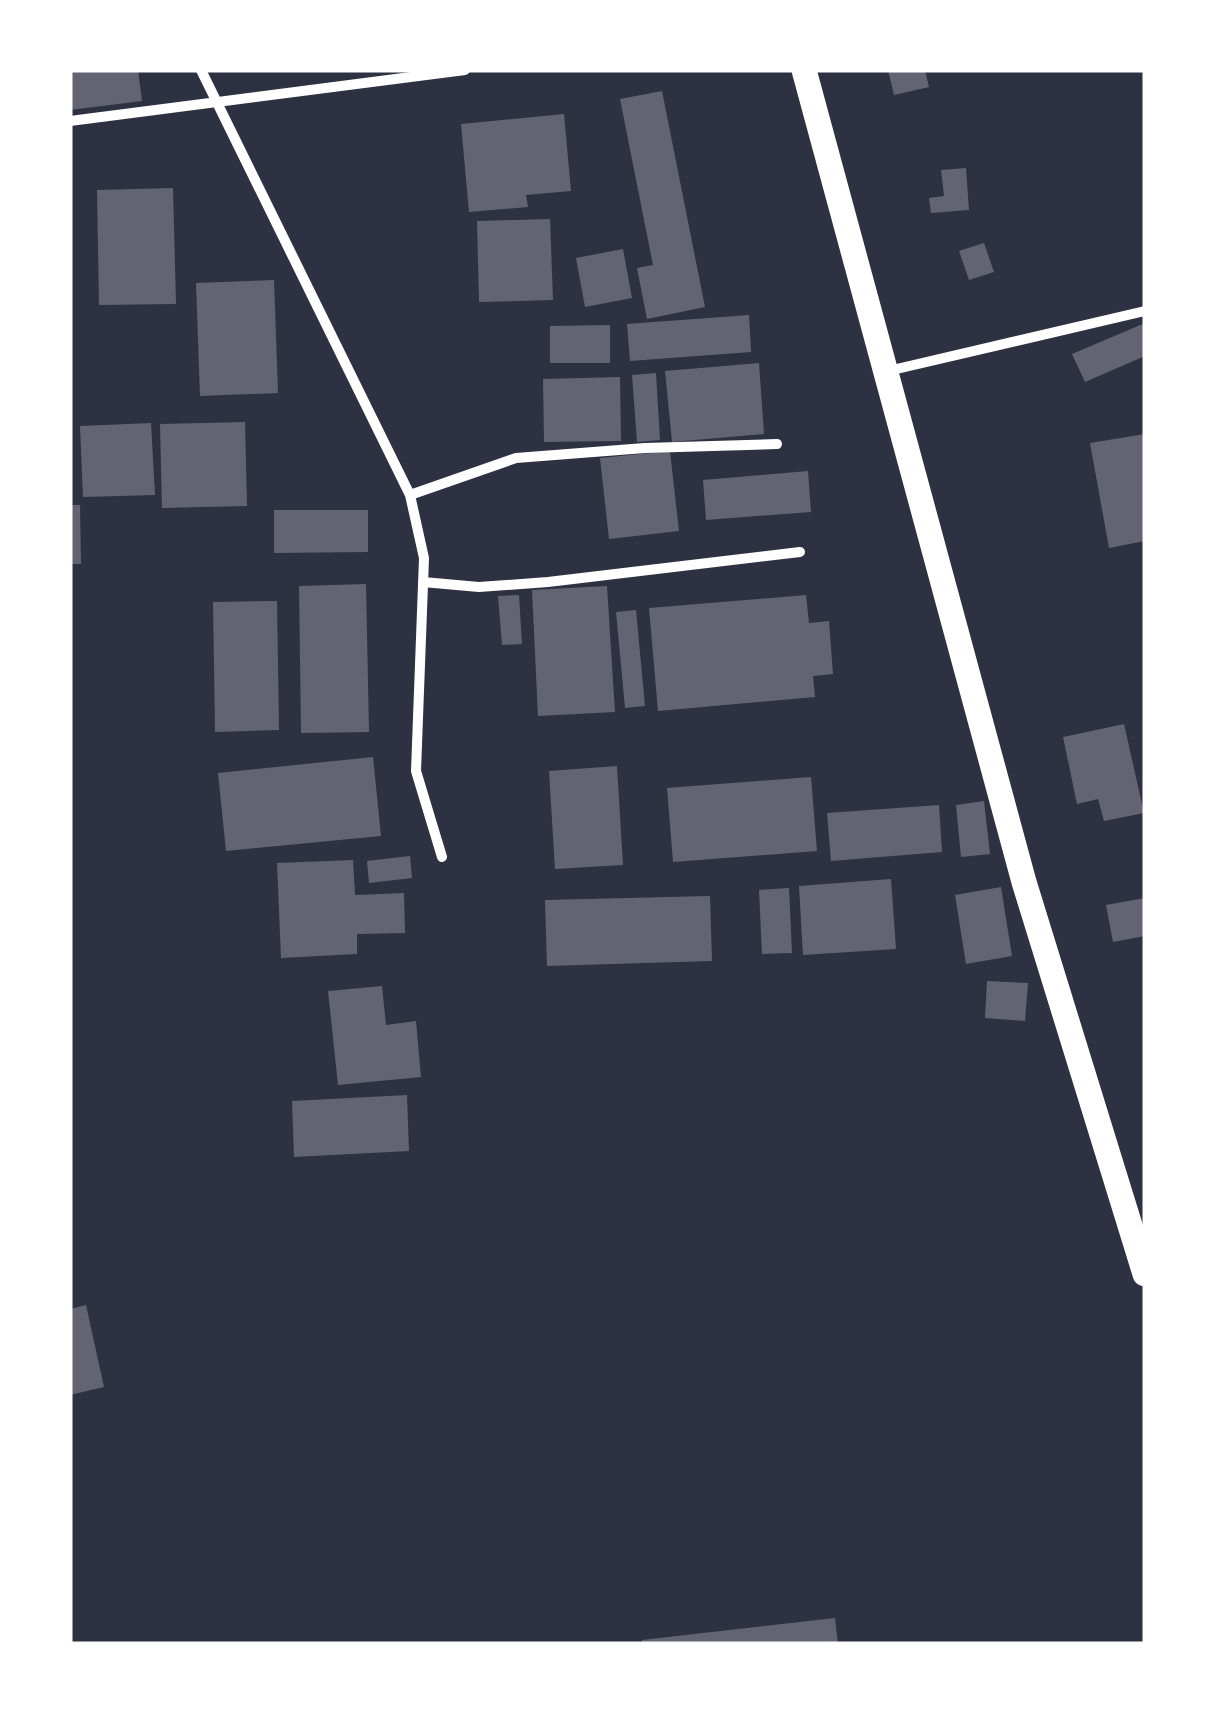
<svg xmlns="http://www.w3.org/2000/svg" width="1215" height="1714" font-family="Cabin,sans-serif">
	<rect width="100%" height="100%" fill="#2d3142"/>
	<path fill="#626471" d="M 70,70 L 138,70 L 142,101 L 70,110 Z
		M 888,70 L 925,70 L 929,87 L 894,95 Z
		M 662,91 L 705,307 L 647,319 L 637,268 L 653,265 L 620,99 Z
		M 564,114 L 571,191 L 526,195 L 528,207 L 469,212 L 461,124 Z
		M 966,168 L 969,210 L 931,213 L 929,198 L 944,196 L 941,170 Z
		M 173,188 L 176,304 L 99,305 L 97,190 Z
		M 550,219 L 553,300 L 479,302 L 477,221 Z
		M 984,243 L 994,272 L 969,280 L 959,251 Z
		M 623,249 L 632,298 L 585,307 L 576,258 Z
		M 274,280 L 278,393 L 200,396 L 196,283 Z
		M 749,315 L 751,352 L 630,361 L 627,324 Z
		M 1145,323 L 1145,356 L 1085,382 L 1072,354 Z
		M 610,325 L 610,363 L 550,363 L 550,326 Z
		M 759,363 L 764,434 L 672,442 L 665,371 Z
		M 656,373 L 660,440 L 637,442 L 632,375 Z
		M 620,377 L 621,441 L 544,442 L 543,379 Z
		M 245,422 L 247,506 L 162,508 L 160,424 Z
		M 151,423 L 155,495 L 83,497 L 80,426 Z
		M 1145,434 L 1145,541 L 1109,548 L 1090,443 Z
		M 670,451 L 679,531 L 609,539 L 600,458 Z
		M 808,471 L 811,512 L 706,520 L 703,480 Z
		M 70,505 L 80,505 L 81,564 L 70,564 Z
		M 274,510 L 368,510 L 368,552 L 274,553 Z
		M 366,584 L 369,732 L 301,733 L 299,586 Z
		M 607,586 L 615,712 L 538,716 L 532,590 Z
		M 519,595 L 522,644 L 502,645 L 498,596 Z
		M 806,595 L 809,623 L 829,621 L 833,674 L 813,676 L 815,697 L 658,711 L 649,608 Z
		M 277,601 L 279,730 L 215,732 L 213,602 Z
		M 636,610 L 645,706 L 625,708 L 616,612 Z
		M 1124,724 L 1144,813 L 1104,821 L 1098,799 L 1077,804 L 1063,737 Z
		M 373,757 L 381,836 L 226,851 L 218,773 Z
		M 617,766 L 623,865 L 555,869 L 549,771 Z
		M 811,777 L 817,851 L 673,862 L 667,788 Z
		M 984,801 L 990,854 L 961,857 L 956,805 Z
		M 939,805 L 942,852 L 831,861 L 827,813 Z
		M 410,856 L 412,878 L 369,883 L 367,861 Z
		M 353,860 L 355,895 L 404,893 L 405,933 L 357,934 L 357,954 L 281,958 L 277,863 Z
		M 891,879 L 896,949 L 803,955 L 799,886 Z
		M 1001,887 L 1012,956 L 966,964 L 955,895 Z
		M 789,888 L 792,953 L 762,954 L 759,890 Z
		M 710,896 L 712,961 L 547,966 L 545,900 Z
		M 1145,898 L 1145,936 L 1113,942 L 1106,905 Z
		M 987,981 L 1028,983 L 1025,1021 L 985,1018 Z
		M 382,986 L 386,1025 L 416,1021 L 421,1077 L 338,1085 L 328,991 Z
		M 407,1095 L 409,1151 L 294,1157 L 292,1101 Z
		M 86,1305 L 104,1387 L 70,1395 L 70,1309 Z
		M 835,1618 L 838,1644 L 642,1644 L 642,1640 Z"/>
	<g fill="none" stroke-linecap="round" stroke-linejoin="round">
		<path stroke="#fff" stroke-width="10" d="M 201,70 L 410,495 L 424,558 L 416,771 L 442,857
			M 70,121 L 465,70
			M 888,371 L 1145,311
			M 410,495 L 516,458 L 645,448 L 777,444
			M 423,582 L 479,587 L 548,582 L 800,552"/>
		<path stroke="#fff" stroke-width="25" d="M 804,70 L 1024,882 L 1145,1274"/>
	</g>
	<rect width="1215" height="1714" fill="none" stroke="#ffffff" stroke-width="145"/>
</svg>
